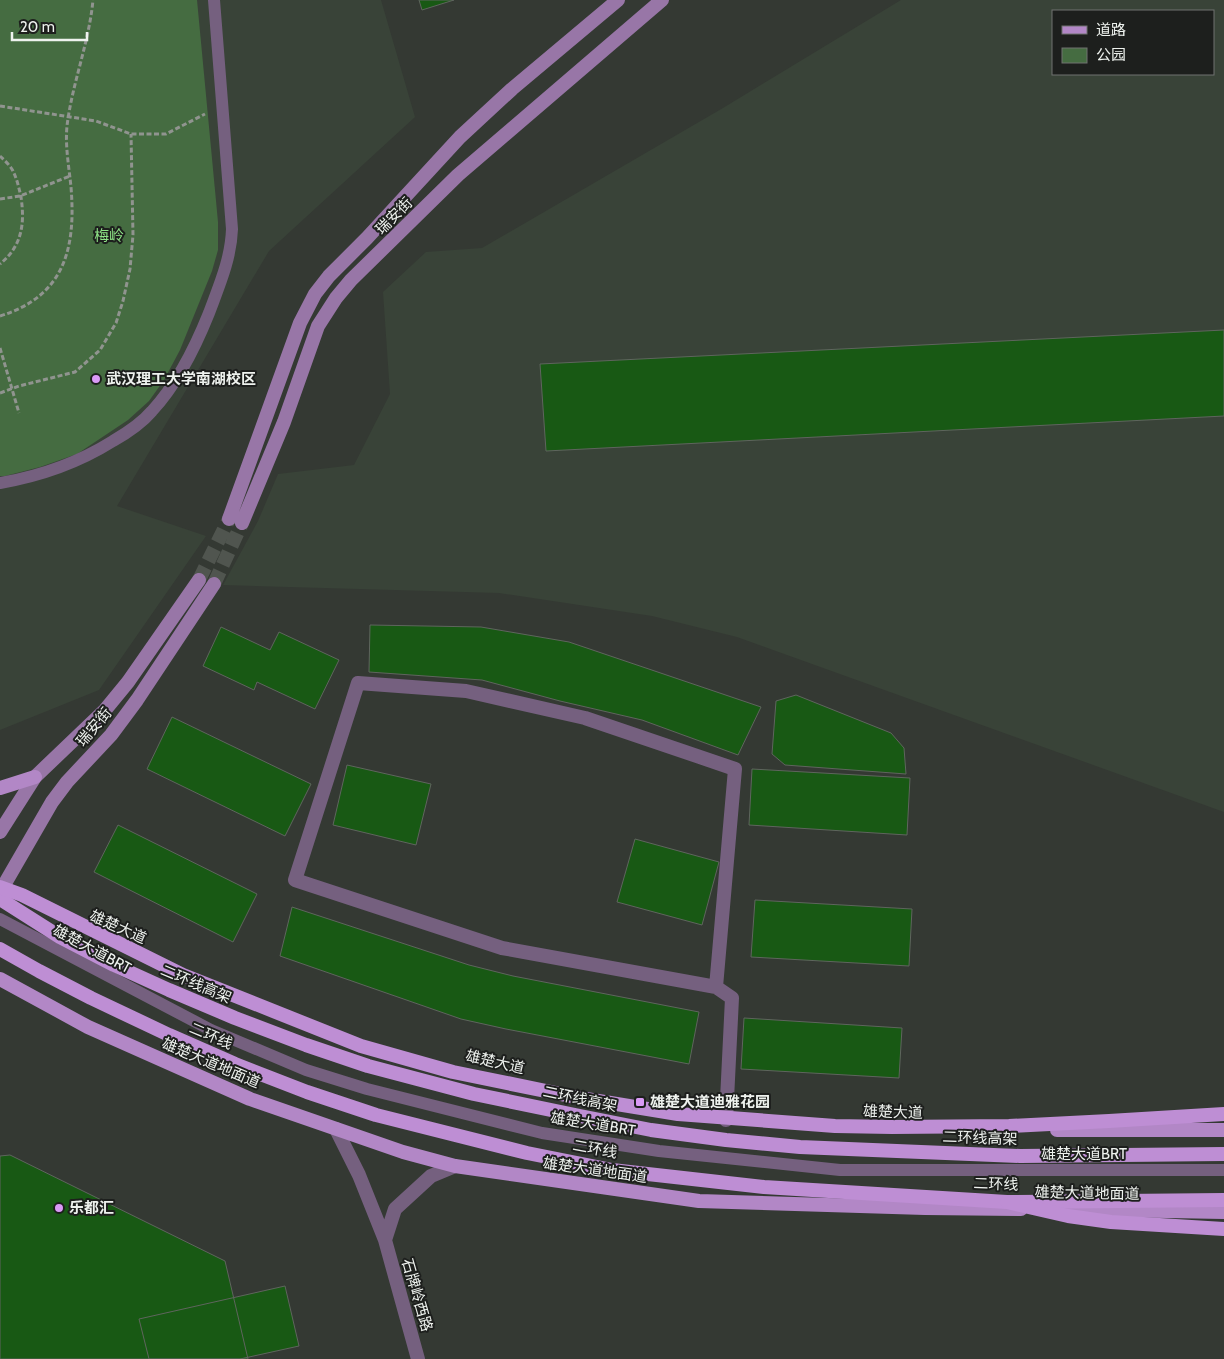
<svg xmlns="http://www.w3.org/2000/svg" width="1224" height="1359" font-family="Cabin,'Noto Sans SC',sans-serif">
	<rect width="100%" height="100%" fill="#343933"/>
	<path fill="#394338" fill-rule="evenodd" d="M 0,0 L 381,0 L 415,117 L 269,251 L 117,506 L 206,536 L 99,690 L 0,730 Z
		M 901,0 L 1224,0 L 1224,812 L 737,637 L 652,616 L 499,593 L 223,585 L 258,521 L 278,474 L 354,465 L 390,394 L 383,292 L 426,252 L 482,248 L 723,108 ZM 1053,11 L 1213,11 L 1213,74 L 1053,74 Z"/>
	<path fill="#456c41" d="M 0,0 L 197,0 L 218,222 L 218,250 L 212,271 L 180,350 L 164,380 L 149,401 L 128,420 L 77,454 L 40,467 L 5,476 L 0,476 Z"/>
	<path fill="#185914" stroke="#5f655e" d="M 419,0 L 454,0 L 422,10 Z
		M 1224,330 L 1224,416 L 546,451 L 540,364 Z
		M 370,625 L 481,627 L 569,642 L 761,707 L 738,755 L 642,720 L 560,701 L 482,680 L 369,672 Z
		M 221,627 L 270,650 L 279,632 L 339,660 L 315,709 L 257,682 L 254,690 L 203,666 Z
		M 796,695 L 891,733 L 904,748 L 906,774 L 785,765 L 772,754 L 776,701 Z
		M 172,717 L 311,784 L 285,836 L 147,769 Z
		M 347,765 L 431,784 L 416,845 L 333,825 Z
		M 752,769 L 910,778 L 907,835 L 749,825 Z
		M 118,825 L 257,894 L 233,942 L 94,872 Z
		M 635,839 L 719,862 L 702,925 L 617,902 Z
		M 755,900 L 912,909 L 909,966 L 751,957 Z
		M 292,907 L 469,965 L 513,976 L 699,1012 L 689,1064 L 506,1029 L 461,1019 L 280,956 Z
		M 744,1018 L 902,1028 L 899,1078 L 741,1069 Z
		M 10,1155 L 225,1261 L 248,1359 L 0,1359 L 0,1156 Z
		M 285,1286 L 299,1346 L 240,1359 L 149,1359 L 139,1319 Z"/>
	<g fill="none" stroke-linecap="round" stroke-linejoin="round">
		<path stroke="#50554f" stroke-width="14" stroke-dasharray="14 7" stroke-linecap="butt" d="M 199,580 L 229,519
			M 214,584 L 242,523"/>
		<path stroke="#90948f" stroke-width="3" stroke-dasharray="5 2.5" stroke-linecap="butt" d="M 0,106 L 96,121 L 131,134 L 166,134 L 205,114
			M 0,156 C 4,160 10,165 13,171 C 17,179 19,188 21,197 C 25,224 22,246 0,264
			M 0,199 L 20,196 L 70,176
			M 0,316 C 65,296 76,248 71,187 C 69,167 65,146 67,126 C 72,84 89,43 93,0
			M 0,348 L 19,413
			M 0,393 L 19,386 L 75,372 L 100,350 L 116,323 L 123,301 L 130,269 L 133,235 L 131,134"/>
		<path stroke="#75607f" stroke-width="12" d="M 0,483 C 41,476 78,463 113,441 C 127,433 141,424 152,411 C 178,383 195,348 209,313 C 219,286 231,259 232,229 L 214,0
			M 0,919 L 211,1030 L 306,1070 L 367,1089 L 542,1133 L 659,1151 L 840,1170 L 1224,1170"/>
		<path stroke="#75607f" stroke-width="14" d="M 716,987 L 735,769 L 585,718 L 466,691 L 358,683 L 295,880 L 502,948 L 716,987 L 732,998 L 726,1120
			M 336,1129 L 359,1175 L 385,1240 L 395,1209 L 431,1176 L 455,1166
			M 385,1240 L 418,1359"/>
		<path stroke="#9876a7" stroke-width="14" d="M 229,519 L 300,323 L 315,294 L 329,276 L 367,238 L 460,137 L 512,89 L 618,0
			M 242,523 L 284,422 L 318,326 L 336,298 L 351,280 L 458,175 L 662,0
			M 0,832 L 35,777 L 105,710 L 128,682 L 199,580
			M 0,892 L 52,802 L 67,782 L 111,735 L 137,700 L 214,584"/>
		<path stroke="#b287c6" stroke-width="14" d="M 0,788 L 35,777
			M 0,979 L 88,1027 L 250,1099 L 403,1152 L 455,1166 L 699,1201 L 925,1208 L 1021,1209
			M 1057,1130 L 1224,1130
			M 1052,1209 L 1224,1212"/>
		<path stroke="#be8ed4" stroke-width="14" d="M 0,899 L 60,937 L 114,965 L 169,990 L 235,1018 L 306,1045 L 368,1066 L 474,1094 L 580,1116 L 651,1130 L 726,1140 L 800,1147 L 1020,1156 L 1224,1154
			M 0,949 L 39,971 L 91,998 L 169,1035 L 235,1064 L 307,1092 L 376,1115 L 527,1153 L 612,1170 L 764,1187 L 1007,1202 L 1224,1200"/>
		<path stroke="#be8ed4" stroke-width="14" d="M 0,887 L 22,895 L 183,975 L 361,1046 L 453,1072 L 580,1098 L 678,1114 L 835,1126 L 892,1127 L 1009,1126 L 1109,1121 L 1224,1114
			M 1007,1202 L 1068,1216 L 1111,1222 L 1224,1229"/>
	</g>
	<g fill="#da9af6" stroke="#1d1f1d" stroke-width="2">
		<circle cx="96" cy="379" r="5"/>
		<rect x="635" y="1097" width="10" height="10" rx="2.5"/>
		<circle cx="59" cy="1208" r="5"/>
	</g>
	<g text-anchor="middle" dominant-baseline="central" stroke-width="4" stroke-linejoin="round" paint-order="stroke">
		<g font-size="15" fill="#eef2ee" stroke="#1d1f1d">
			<text transform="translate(394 216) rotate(-45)">瑞安街</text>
			<text transform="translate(94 727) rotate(-50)">瑞安街</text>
			<text transform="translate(118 927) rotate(24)">雄楚大道</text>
			<text transform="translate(92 949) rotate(28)">雄楚大道BRT</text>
			<text transform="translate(196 984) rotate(23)">二环线高架</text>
			<text transform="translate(211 1036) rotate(23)">二环线</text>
			<text transform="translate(495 1062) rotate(13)">雄楚大道</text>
			<text transform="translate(211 1063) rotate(23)">雄楚大道地面道</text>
			<text transform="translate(580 1099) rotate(12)">二环线高架</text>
			<text transform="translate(893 1112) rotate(2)">雄楚大道</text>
			<text transform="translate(593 1124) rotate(9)">雄楚大道BRT</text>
			<text transform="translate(980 1138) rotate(2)">二环线高架</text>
			<text transform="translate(595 1149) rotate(10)">二环线</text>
			<text x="1084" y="1154">雄楚大道BRT</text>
			<text transform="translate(595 1170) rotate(8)">雄楚大道地面道</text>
			<text transform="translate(996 1184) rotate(2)">二环线</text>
			<text transform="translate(1087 1193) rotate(1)">雄楚大道地面道</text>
			<text transform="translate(417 1295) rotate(74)">石牌岭西路</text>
		</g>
		<g font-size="15" fill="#8fe487" stroke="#1d1f1d">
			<text x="109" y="236">梅岭</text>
		</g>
		<g font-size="15" font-weight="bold" fill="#eef2ee" stroke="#1d1f1d" text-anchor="start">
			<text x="106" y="379">武汉理工大学南湖校区</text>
			<text x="650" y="1102">雄楚大道迪雅花园</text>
			<text x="69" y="1208">乐都汇</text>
		</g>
	</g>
	<rect x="1052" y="10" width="162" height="65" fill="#1d1f1d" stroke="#717371"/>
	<rect x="1062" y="26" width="25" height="8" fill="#b287c6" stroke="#717371"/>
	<text x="1096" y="35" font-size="15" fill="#eef2ee">道路</text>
	<rect x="1062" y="48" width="25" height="15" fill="#456c41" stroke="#717371"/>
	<text x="1096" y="60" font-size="15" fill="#eef2ee">公园</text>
	<path d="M12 32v8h75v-8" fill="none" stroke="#eef2ee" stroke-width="2.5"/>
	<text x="20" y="32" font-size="15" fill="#eef2ee" stroke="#1d1f1d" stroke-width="4" paint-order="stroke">20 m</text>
</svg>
